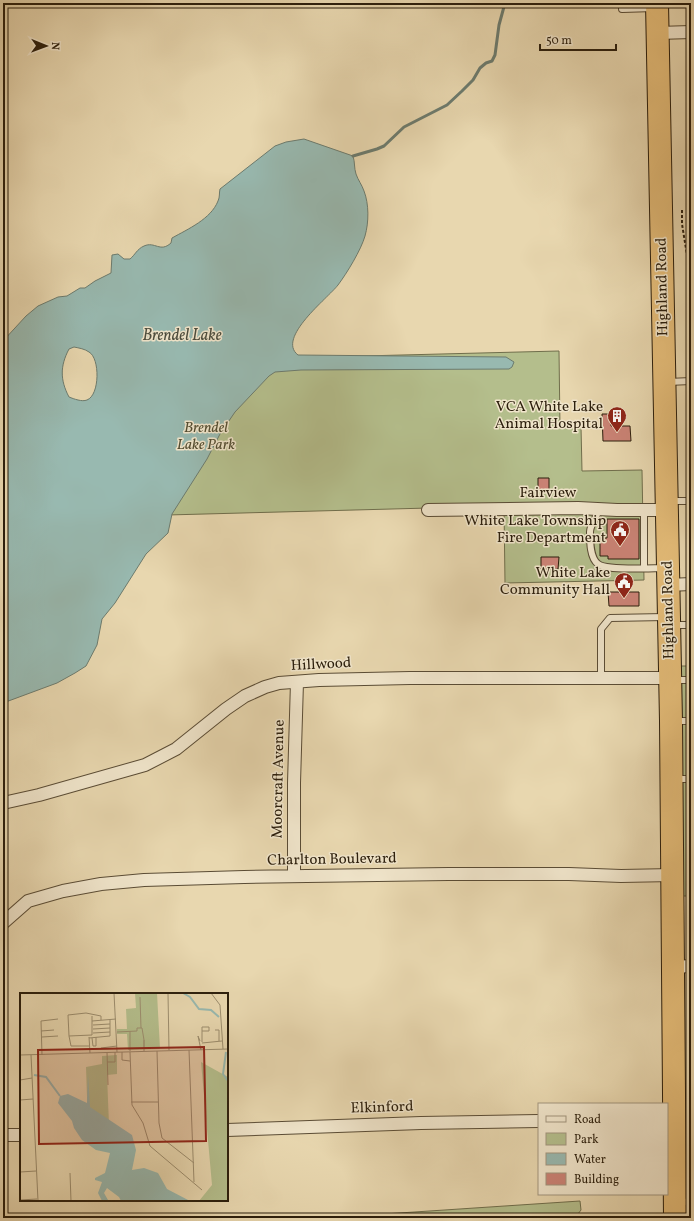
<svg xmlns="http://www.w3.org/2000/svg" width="694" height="1221" font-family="Vollkorn,serif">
	<rect width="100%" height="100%" fill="#e8d7af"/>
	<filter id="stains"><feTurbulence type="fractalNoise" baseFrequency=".005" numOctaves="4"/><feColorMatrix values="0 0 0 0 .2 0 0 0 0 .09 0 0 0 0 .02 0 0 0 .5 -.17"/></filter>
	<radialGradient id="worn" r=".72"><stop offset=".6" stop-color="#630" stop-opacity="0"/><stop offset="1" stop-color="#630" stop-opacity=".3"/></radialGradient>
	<path fill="#b4be8c" stroke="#706e4c" d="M 559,351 L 560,428 L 581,427 L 582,471 L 642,470 L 644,580 L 505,583 L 504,506 L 130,516 L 127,362 Z
		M 680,666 L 691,666 L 691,896 L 683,896 Z
		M 580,1201 L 581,1210 L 575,1218 L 324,1218 Z"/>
	<path fill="#98b9b0" stroke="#6c7b6e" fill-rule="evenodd" d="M 304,139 L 353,156 C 355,162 354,168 356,174 C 358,180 362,185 364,191 C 369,204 369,222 365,236 C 361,250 347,273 338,285 C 328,298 276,338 298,355 L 506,357 L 514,362 L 512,367 L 509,369 L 301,370 L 275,372 L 269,376 L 235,412 L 220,434 L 207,459 L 172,514 L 168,533 L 146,554 L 115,603 L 102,619 L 97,645 L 86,666 L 75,673 L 57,683 L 3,703 L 3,341 L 26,316 L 38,306 L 58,297 L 67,296 L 80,288 L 85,288 L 95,281 L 111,273 L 112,255 L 118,254 L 124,259 L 130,259 C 135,255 137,249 144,246 C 155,241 160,253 171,243 L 172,238 C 188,229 211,219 218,201 C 220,197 219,193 220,189 L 275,146 L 286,142 ZM 74,347 C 79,348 85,349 89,352 C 100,358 100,395 87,400 C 82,402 74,399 69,397 C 60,380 60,366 69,349 Z"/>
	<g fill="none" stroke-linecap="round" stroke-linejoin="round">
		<path stroke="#6c7b6e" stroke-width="3" d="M 353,156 L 377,149 L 384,146 L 404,127 L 447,105 L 462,91 L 473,80 L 480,68 L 486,63 L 492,61 L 495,55 L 499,25 L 505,3"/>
	</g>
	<path fill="#cb8376" stroke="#2b1e0c" d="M 602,414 L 611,414 L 611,426 L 630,426 L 631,441 L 603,441 Z
		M 538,478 L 549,478 L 549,491 L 538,491 Z
		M 607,519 L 639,519 L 639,559 L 608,559 L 608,556 L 600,556 L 600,538 L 607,538 Z
		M 541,557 L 559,557 L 558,569 L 541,569 Z
		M 608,592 L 639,592 L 639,606 L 609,606 Z"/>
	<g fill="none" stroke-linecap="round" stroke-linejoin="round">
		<defs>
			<path id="lane" d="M 622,3 L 622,9 L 654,8
				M 668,382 L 691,381
				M 670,501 L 691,501
				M 598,510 C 598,517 590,524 590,532 C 590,542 590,558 598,564 C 607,571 652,568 665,568
				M 644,510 L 644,568
				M 673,625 L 687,625 L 691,622
				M 601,678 L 601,629 L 610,618 L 665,617
				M 674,680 L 691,680
				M 675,721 L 691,721
				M 675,779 L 691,779
				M 679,1203 L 691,1201"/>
			<path id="street" d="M 658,33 L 691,32
				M 428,510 L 578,508 L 617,510 L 667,510
				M 668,585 L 691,584
				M 3,803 L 39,795 L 145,765 L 176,749 L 226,709 L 245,696 L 265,687 L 279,683 L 319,680 L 410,678 L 670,678
				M 294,876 L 294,783 L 297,682
				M 3,923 L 28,901 L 63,891 L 101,884 L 144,880 L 244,877 L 448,874 L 569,874 L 621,876 L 673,875
				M 674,967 L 691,966
				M 227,1130 L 421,1123 L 539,1121
				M 3,1135 L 21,1135"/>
			<path id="highway" d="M 657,3 L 671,721 L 675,1218"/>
		</defs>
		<use href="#lane" stroke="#5a4c35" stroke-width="8"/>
		<use href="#street" stroke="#5a4c35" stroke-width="14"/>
		<use href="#highway" stroke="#2b1e0c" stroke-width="24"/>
		<path stroke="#2b1e0c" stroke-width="2" stroke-dasharray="3 2" stroke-linecap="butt" d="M 682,210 L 682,224 L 688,261 L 691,310
			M 688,455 L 691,425"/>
		<use href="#lane" stroke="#f0e5cb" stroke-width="6"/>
		<use href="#street" stroke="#f0e5cb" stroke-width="12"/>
		<use href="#highway" stroke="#e4bc78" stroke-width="22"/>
	</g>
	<defs>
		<symbol id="building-pin" viewBox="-11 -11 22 30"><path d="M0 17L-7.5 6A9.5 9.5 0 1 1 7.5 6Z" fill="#8f2418" stroke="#f0e5cb"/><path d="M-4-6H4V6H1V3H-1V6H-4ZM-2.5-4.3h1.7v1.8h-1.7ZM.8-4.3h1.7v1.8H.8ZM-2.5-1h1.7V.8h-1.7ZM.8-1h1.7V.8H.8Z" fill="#fff"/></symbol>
		<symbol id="civic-pin" viewBox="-11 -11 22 30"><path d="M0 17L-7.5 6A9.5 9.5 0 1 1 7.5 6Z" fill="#8f2418" stroke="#f0e5cb"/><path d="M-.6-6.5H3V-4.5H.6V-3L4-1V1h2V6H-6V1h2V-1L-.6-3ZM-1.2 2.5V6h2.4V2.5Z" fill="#fff"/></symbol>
	</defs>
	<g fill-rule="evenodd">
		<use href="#building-pin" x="606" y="405" width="22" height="30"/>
		<use href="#civic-pin" x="609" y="519" width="22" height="30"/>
		<use href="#civic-pin" x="613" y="571" width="22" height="30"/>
	</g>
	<g text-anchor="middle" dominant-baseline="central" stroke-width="3" stroke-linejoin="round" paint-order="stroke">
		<g font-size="15" fill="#2b1e0c" stroke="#f0e5cb">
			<text transform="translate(663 287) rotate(-91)">Highland Road</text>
			<text x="548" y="493">Fairview</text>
			<text transform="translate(669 610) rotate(-91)">Highland Road</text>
			<text transform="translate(321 665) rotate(-3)">Hillwood</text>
			<text transform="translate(279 779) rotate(-89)">Moorcraft Avenue</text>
			<text transform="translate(332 860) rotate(-1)">Charlton Boulevard</text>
			<text transform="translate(382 1108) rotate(-2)">Elkinford</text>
		</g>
		<g font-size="15" fill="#2b1e0c" stroke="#f0e5cb" text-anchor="end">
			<text x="603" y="407">VCA White Lake<tspan x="603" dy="17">Animal Hospital</tspan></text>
			<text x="606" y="521">White Lake Township<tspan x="606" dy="17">Fire Department</tspan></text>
			<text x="610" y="573">White Lake<tspan x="610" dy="17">Community Hall</tspan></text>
		</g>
		<g font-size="15" font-style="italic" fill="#544e32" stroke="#f0e5cb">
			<text x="206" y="428">Brendel<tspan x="206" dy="17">Lake Park</tspan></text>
		</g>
		<g font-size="16" font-style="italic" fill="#4c4c3d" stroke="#f0e5cb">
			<text x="182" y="336">Brendel Lake</text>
		</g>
	</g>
	<g transform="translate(20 993)">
		<rect width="208" height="208" fill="#e8d7af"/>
		<path d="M 115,0 L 137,0 L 140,56 L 108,57 L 107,41 L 97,41 L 97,36 L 107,36 L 106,16 L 116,15 ZM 97,62 L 97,81 L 87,82 L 89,132 L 68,133 L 66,74 L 82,71 L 82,63 ZM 181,69 L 208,84 L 208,208 L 179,208 L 192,192 Z" fill="#b4be8c"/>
		<path d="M 68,81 L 70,114 L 112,142 L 116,157 L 112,177 L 124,175 L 138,180 L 147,196 L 170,208 L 101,208 L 99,204 L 87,195 L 84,200 L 88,207 L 98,208 L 82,208 L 78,200 L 82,189 L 75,187 L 75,185 L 85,180 L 90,160 L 76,157 L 62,147 L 54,135 L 52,128 L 38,110 L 40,103 L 48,101 L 67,110 Z" fill="#98b9b0"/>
		<path fill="none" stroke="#98b9b0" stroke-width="2" d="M 163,0 L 170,4 L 179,16 L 191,17 L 199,24M 206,59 L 203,81 L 208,88M 14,82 L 26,84 L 40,103"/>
		<path fill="none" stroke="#9c8d6e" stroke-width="1" d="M 94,0 L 97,59M 148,0 L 149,57M 191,0 L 200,12 L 203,56M 120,4 L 121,35M 72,28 L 96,26M 73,32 L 90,31M 73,36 L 90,35M 195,37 L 199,37 L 199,48M 21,38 L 34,37M 110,38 L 110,58M 182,38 L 182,34 L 189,34 L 189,38 L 182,38 L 182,49M 97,39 L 117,38 L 117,35 L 122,35 L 124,47M 73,40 L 90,39M 49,43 L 48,22 L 66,20 L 81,23 L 81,27M 22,44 L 38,43M 69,44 L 70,60M 69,45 L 90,43 L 90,27M 72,45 L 73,53 L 76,53 L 76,44M 180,48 L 178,43 L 181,57M 182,50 L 202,48M 69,53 L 51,53 L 49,43 L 72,42 L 72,23M 81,55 L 97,53M 124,55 L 124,47 L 124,58M 169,57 L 174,189M 137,58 L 139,130 L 142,145 L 174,170M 87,59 L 88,92M 102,59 L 102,67 L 110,68M 110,59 L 112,112 L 123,130 L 130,153 L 182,197M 0,62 L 208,56M 11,62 L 18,208M 22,62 L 21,28 L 38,26M 87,69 L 95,69 L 95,59M 0,87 L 12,85M 0,107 L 13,106M 111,109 L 138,109M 0,179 L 16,178M 50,180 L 51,208M 0,207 L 17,206"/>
		<path fill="#8f2418" fill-opacity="0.15" stroke="#8f2418" stroke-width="2" d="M 184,54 L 186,148 L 19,151 L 18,57 Z"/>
		<rect width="208" height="208" fill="none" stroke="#2b1e0c" stroke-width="2"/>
	</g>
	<rect width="694" height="1221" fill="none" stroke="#e8d7af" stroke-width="16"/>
	<rect x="4" y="4" width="686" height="1213" fill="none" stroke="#2b1e0c" stroke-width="2"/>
	<rect x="8" y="8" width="678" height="1205" fill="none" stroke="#2b1e0c"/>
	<rect x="538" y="1103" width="130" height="92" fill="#f0e5cb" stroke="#a1957f"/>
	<rect x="546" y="1116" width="20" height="6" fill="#f0e5cb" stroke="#a1957f"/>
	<text x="574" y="1123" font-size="12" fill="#2b1e0c">Road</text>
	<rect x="546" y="1133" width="20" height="12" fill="#b4be8c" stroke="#a1957f"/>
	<text x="574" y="1143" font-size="12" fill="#2b1e0c">Park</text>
	<rect x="546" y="1153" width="20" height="12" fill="#98b9b0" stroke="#a1957f"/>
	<text x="574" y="1163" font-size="12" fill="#2b1e0c">Water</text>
	<rect x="546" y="1173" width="20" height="12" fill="#cb8376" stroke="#a1957f"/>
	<text x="574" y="1183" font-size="12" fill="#2b1e0c">Building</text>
	<g transform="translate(46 46) rotate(91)" stroke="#f0e5cb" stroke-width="3" paint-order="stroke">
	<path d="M0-3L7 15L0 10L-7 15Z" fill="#2b1e0c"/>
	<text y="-6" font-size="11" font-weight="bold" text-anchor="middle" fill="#2b1e0c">N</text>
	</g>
	<path d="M540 44v6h76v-6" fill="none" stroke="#2b1e0c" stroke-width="2"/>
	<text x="546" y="44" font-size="12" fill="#2b1e0c" stroke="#f0e5cb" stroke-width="3" paint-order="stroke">50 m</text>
	<rect width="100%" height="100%" filter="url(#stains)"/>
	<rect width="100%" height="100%" fill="url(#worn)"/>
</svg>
